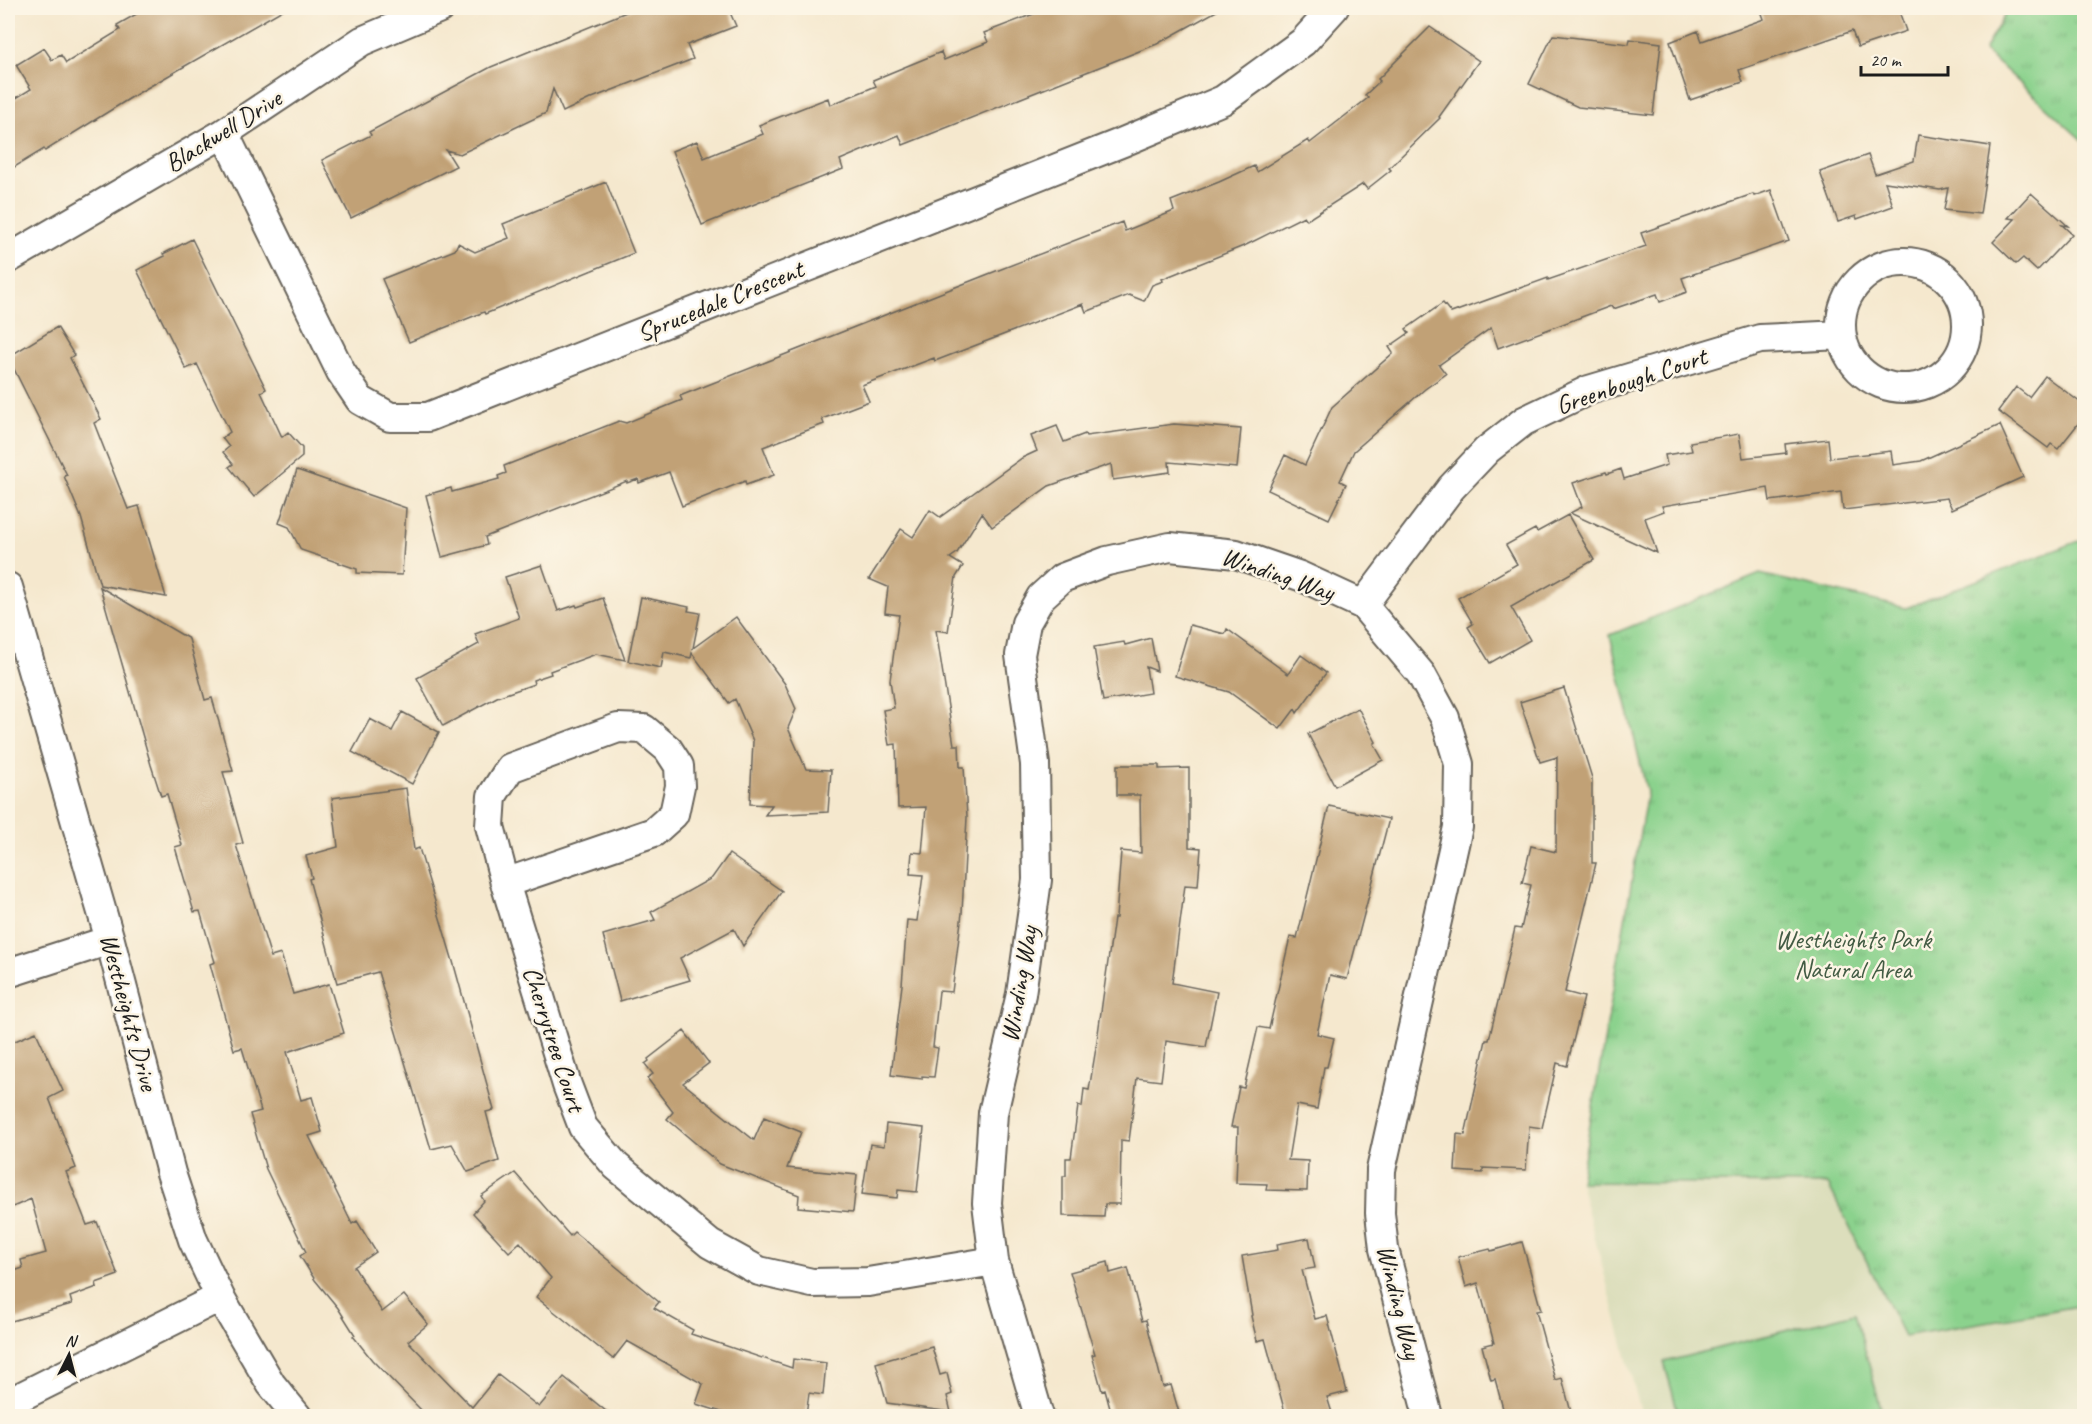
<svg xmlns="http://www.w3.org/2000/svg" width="2092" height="1424" font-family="Caveat,sans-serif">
	<defs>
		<pattern id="park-tufts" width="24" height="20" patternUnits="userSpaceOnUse" patternTransform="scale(1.5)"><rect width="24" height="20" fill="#8bd28d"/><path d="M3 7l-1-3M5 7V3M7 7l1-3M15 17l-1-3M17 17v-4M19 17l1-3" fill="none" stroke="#77b479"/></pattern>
	</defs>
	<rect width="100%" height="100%" fill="#fcf5e5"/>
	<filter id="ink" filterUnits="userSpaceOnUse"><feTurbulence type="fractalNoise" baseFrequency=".0167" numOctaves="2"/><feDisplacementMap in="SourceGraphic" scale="12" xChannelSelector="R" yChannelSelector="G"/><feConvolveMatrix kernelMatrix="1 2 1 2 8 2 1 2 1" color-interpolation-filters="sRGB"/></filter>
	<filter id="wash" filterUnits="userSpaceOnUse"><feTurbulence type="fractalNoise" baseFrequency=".008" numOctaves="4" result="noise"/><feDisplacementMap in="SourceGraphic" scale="24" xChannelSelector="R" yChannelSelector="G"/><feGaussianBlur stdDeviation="1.35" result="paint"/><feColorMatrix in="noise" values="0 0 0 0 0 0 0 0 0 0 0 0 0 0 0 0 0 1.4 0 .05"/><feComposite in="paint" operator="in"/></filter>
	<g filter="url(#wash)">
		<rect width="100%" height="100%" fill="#f5e8ce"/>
		<path fill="#dcdebc" d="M 1580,1182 L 1828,1184 L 1904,1336 L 2084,1305 L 2084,1416 L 1642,1416 Z"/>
		<path fill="url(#park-tufts)" stroke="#547754" stroke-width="1.5" d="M 2009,8 L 2084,8 L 2084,142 L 1984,50 Z
			M 2084,539 L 2084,1305 L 1904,1336 L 1828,1184 L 1580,1182 L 1647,792 L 1610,635 L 1760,574 L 1906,608 Z"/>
		<path fill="#8bd28d" stroke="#547754" stroke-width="1.5" d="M 1855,1313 L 1883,1416 L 1679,1416 L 1664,1362 Z"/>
		<g id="blocks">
			<path fill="#c1a176" d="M 147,8 L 286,8 L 140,92 L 45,151 L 44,149 L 8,171 L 8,103 L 31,89 L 16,65 L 44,48 L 52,60 L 61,55 L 66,63 L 120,30 L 117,25 Z
				M 636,8 L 728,8 L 736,26 L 687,45 L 693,59 L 592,98 L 563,112 L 553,89 L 546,113 L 460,154 L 446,150 L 456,166 L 351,218 L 322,160 L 371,135 L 369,132 L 491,67 Z
				M 1049,8 L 1222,8 L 1157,44 L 903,145 L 899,135 L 840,160 L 843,169 L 702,225 L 672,151 L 697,141 L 704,158 L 763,134 L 759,125 L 828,98 L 830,105 L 876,86 L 873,80 L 941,52 L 944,60 L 988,42 L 984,33 Z
				M 1760,8 L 1908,8 L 1908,11 L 1900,14 L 1906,31 L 1858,47 L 1852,31 L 1739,70 L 1743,82 L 1690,100 L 1670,42 L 1698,31 L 1702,41 L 1764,19 Z
				M 1430,27 L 1479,61 L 1439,117 L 1440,118 L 1389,168 L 1391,170 L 1367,189 L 1363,184 L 1307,220 L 1304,216 L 1246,245 L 1162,279 L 1163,281 L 1152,285 L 1144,301 L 1129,295 L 1086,312 L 1083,304 L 935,361 L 934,358 L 862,385 L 869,401 L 822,419 L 824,424 L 763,447 L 774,475 L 746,485 L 745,481 L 682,506 L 669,472 L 639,483 L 638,479 L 627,483 L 627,481 L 485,537 L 487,545 L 442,557 L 426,495 L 451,488 L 452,492 L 499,479 L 498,476 L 506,473 L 504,466 L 619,421 L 626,423 L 682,400 L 680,396 L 986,275 L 1122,222 L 1125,231 L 1174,211 L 1171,201 L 1219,182 L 1254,166 L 1257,172 L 1308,140 L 1310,143 L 1368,98 L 1365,95 L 1380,81 L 1378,79 Z
				M 1553,35 L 1629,44 L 1630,39 L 1661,43 L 1653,115 L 1578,107 L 1529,84 Z
				M 1918,135 L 1990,146 L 1980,214 L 1944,210 L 1948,188 L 1940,190 L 1885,182 L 1893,206 L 1857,219 L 1856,216 L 1838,222 L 1820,172 L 1868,155 L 1875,174 L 1914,161 Z
				M 606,182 L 634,253 L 485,314 L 484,312 L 409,342 L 382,279 L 455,250 L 458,243 L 475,252 L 509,238 L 503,224 Z
				M 1771,190 L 1789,241 L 1682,278 L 1687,292 L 1660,302 L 1657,294 L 1613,309 L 1611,306 L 1498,348 L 1491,328 L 1439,365 L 1446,374 L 1425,389 L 1354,451 L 1340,481 L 1346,484 L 1329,519 L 1268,490 L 1285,455 L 1305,465 L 1332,407 L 1393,353 L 1389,347 L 1409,333 L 1406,329 L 1443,303 L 1451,313 L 1548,278 L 1548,280 L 1646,246 L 1641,233 L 1753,194 L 1754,196 Z
				M 2031,193 L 2068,226 L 2062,225 L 2072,234 L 2037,271 L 2023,258 L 2016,264 L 1993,242 L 2015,219 L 2008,218 Z
				M 192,239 L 266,389 L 261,392 L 282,437 L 288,432 L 302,448 L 302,457 L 254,497 L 229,467 L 233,464 L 223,452 L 229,447 L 222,438 L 230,432 L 197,364 L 186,369 L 137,270 L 165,256 L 163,254 Z
				M 57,327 L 74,355 L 70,358 L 101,419 L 94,423 L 128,509 L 139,506 L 166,597 L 100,585 L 81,517 L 64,476 L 67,475 L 8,357 Z
				M 2045,376 L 2085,406 L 2085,415 L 2058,449 L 2051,444 L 2048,448 L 1998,411 L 2016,387 L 2029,397 Z
				M 1174,424 L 1241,429 L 1237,468 L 1169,462 L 1170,472 L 1113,480 L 1111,464 L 1049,486 L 992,527 L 982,513 L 957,553 L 950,558 L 963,566 L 956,577 L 948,632 L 936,630 L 954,745 L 959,745 L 960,767 L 964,767 L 967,817 L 962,913 L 952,992 L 939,991 L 933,1047 L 938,1048 L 934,1077 L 922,1076 L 922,1079 L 891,1075 L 902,985 L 907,920 L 917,921 L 923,875 L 910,874 L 912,852 L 922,853 L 926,807 L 898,808 L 896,744 L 889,745 L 883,710 L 894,708 L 890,680 L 899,615 L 885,613 L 888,587 L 869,579 L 901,529 L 913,537 L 930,510 L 940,517 L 1022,458 L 1037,451 L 1031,436 L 1057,426 L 1064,442 L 1085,434 L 1086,436 Z
				M 2000,425 L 2023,477 L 1952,509 L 1947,498 L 1843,510 L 1841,492 L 1770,501 L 1768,488 L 1662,506 L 1664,511 L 1645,518 L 1657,553 L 1570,513 L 1582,507 L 1573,483 L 1606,472 L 1607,474 L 1621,469 L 1624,479 L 1667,465 L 1665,455 L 1692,451 L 1690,442 L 1739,434 L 1743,458 L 1786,453 L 1785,444 L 1828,439 L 1830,458 L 1891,451 L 1893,465 L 1921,461 Z
				M 297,470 L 406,508 L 402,575 L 357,573 L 357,569 L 301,550 L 289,527 L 279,523 Z
				M 1568,515 L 1594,560 L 1511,607 L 1530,640 L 1490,663 L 1468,627 L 1473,624 L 1458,598 L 1517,564 L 1506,545 L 1535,529 L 1537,532 Z
				M 542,565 L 558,611 L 576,605 L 577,607 L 603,598 L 625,660 L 596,654 L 550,671 L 551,674 L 533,680 L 534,684 L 497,697 L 443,726 L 417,678 L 479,644 L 475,634 L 519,618 L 505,577 Z
				M 100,587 L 189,639 L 205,700 L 212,698 L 233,771 L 223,772 L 243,843 L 236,845 L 271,957 L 281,954 L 293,994 L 329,984 L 344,1033 L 287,1052 L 301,1100 L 312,1097 L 322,1132 L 309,1136 L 352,1224 L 357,1221 L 376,1252 L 354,1267 L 382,1312 L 404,1295 L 428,1324 L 408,1341 L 472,1407 L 498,1375 L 539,1407 L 564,1377 L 612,1416 L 427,1416 L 372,1360 L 353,1336 L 355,1335 L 338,1308 L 315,1280 L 300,1256 L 306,1252 L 266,1169 L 250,1114 L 261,1111 L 242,1048 L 234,1050 L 210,964 L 215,962 L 208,939 L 200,911 L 194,912 L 175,847 L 182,845 L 167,794 L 161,796 L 151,765 Z
				M 641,597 L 689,607 L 688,611 L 700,613 L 693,648 L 736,617 L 785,684 L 796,709 L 788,728 L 806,769 L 831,770 L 828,812 L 765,815 L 772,805 L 750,804 L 753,741 L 735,699 L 729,703 L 692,653 L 691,658 L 664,652 L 661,668 L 628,661 Z
				M 1190,625 L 1225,634 L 1227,629 L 1288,674 L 1301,655 L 1326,673 L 1297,713 L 1295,709 L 1280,729 L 1229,692 L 1175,676 Z
				M 1151,638 L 1157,671 L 1146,667 L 1150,693 L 1103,701 L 1094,647 L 1124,642 L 1125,645 Z
				M 1564,688 L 1592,778 L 1592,863 L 1596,863 L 1565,992 L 1584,997 L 1567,1066 L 1557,1063 L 1542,1128 L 1529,1126 L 1526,1170 L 1483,1168 L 1483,1173 L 1455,1171 L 1457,1134 L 1465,1135 L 1486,1040 L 1489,1040 L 1515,928 L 1521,929 L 1531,885 L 1522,883 L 1531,846 L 1556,852 L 1557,757 L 1540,762 L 1520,702 Z
				M 1358,708 L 1376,742 L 1374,744 L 1383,760 L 1335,786 L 1308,734 Z
				M 402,712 L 439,732 L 412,784 L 352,752 L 370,719 L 392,731 Z
				M 1117,765 L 1159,765 L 1159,769 L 1189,768 L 1189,847 L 1201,848 L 1198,886 L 1185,885 L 1172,983 L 1217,992 L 1206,1047 L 1166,1041 L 1161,1081 L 1137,1078 L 1129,1141 L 1121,1140 L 1120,1204 L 1105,1204 L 1104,1217 L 1063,1216 L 1063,1176 L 1066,1176 L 1066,1158 L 1071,1158 L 1078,1106 L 1082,1107 L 1084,1089 L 1089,1090 L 1096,1048 L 1114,918 L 1116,918 L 1121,851 L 1141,853 L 1140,795 L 1117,795 Z
				M 406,788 L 414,850 L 419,848 L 454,965 L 494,1110 L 486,1112 L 499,1161 L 468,1172 L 452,1144 L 431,1149 L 378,972 L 337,983 L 309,879 L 312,878 L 306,856 L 338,847 L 332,798 Z
				M 1329,806 L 1389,819 L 1347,979 L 1330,975 L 1317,1034 L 1334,1038 L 1327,1067 L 1324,1067 L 1317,1109 L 1297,1105 L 1288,1160 L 1308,1161 L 1307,1191 L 1266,1190 L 1267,1184 L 1236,1183 L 1238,1127 L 1231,1127 L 1239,1087 L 1244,1088 L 1258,1027 L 1269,1029 L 1290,937 L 1297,938 Z
				M 729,854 L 782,891 L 743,946 L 734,929 L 680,958 L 690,980 L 620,1001 L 603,935 L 655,920 L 651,912 L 712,878 Z
				M 684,1031 L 709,1063 L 683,1083 L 754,1140 L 764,1117 L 801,1132 L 787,1168 L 857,1175 L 853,1212 L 798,1207 L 799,1195 L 720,1164 L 667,1119 L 673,1112 L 647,1078 L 653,1074 L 645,1064 L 649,1061 L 648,1059 Z
				M 36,1032 L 63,1091 L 49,1098 L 76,1168 L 66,1172 L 87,1225 L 97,1222 L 118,1275 L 96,1283 L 97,1287 L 70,1297 L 72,1304 L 8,1322 L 8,1273 L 23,1268 L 21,1260 L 46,1253 L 31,1199 L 8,1209 L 8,1044 Z
				M 886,1124 L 924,1128 L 917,1192 L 898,1190 L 897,1198 L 862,1194 L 870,1144 L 884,1146 Z
				M 515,1173 L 570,1236 L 574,1232 L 613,1264 L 659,1302 L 654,1308 L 693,1330 L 691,1334 L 792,1368 L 793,1359 L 826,1363 L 823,1395 L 809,1393 L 806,1416 L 734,1416 L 696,1404 L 703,1384 L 627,1341 L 613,1359 L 536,1297 L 551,1278 L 520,1242 L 509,1252 L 473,1213 L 484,1201 L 481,1196 Z
				M 1309,1238 L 1315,1268 L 1302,1270 L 1315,1319 L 1327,1316 L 1347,1392 L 1327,1397 L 1333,1416 L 1286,1416 L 1265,1339 L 1257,1341 L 1251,1316 L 1252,1315 L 1242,1256 L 1278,1250 L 1277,1244 Z
				M 1522,1242 L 1541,1310 L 1536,1311 L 1555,1380 L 1562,1378 L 1572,1416 L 1505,1416 L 1495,1379 L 1491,1380 L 1482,1346 L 1494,1343 L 1478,1283 L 1466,1287 L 1458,1257 L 1490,1249 L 1491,1251 Z
				M 1108,1262 L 1110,1273 L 1128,1268 L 1142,1321 L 1146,1320 L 1163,1387 L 1171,1385 L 1180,1416 L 1112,1416 L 1105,1390 L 1102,1391 L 1092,1355 L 1095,1354 L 1070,1272 Z
				M 932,1347 L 940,1375 L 947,1373 L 952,1394 L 947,1396 L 951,1412 L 887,1403 L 876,1363 Z"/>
		</g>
	</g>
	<g filter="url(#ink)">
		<use href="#blocks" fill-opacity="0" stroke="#68635a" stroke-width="1.5"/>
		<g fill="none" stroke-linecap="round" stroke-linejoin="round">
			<defs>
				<path id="minor" d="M 224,133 L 341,372 L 360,400 L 390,417 L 428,417 L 1123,142 L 1223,100 L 1303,42 L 1334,8
					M 8,259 L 224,133 L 362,41 L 440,8
					M1841 325a63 63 0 1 1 126 0a63 63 0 1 1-126 0Z
					M 8,587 L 110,940 L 171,1173 L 193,1240 L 220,1297 L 271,1384 L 297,1416
					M 1363,605 L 1451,488 L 1487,450 L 1524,421 L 1589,390 L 1760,339 L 1841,335
					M 505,883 L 654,832 L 674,814 L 680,786 L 679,766 L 668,749 L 644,729 L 618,728 L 510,768 L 492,796 L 490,826 L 505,883 L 567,1085 L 583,1127 L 616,1166 L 710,1244 L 759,1271 L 812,1283 L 868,1282 L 994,1261
					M 8,973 L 110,940
					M 8,1403 L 220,1297
					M 1039,1416 L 994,1261 L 987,1203 L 993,1113 L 1021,994 L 1037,880 L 1035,764 L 1020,655 L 1026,623 L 1041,597 L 1062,578 L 1107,561 L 1170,547 L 1236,554 L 1300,576 L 1363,605 L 1421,674 L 1445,718 L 1459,764 L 1458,827 L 1381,1170 L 1380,1213 L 1384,1249 L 1428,1416"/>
			</defs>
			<use href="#minor" stroke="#68635a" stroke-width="32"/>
			<use href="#minor" stroke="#fff" stroke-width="28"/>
		</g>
	</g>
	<g text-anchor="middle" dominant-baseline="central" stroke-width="5" stroke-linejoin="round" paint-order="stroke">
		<g font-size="26" fill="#1c1c1c" stroke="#fcf5e5">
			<text transform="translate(223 131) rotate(-32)">Blackwell Drive</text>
			<text transform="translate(720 301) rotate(-22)">Sprucedale Crescent</text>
			<text transform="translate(1631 381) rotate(-19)">Greenbough Court</text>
			<text transform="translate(1278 574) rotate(19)">Winding Way</text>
			<text transform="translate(1019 984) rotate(-80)">Winding Way</text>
			<text transform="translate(129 1012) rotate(75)">Westheights Drive</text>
			<text transform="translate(554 1039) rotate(72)">Cherrytree Court</text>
			<text transform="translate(1399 1302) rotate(76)">Winding Way</text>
		</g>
		<g font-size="26" fill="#435c44" stroke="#fcf5e5">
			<text x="1853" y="939">Westheights Park<tspan x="1853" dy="30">Natural Area</tspan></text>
		</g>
	</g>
	<rect width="2092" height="1424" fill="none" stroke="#fcf5e5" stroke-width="30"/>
	<g transform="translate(69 1355) rotate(6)" stroke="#fcf5e5" stroke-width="4.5" paint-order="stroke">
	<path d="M0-4.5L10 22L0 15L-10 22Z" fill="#1c1c1c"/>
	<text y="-9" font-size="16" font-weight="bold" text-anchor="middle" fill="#1c1c1c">N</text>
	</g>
	<path d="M1861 66v9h87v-9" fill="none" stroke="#1c1c1c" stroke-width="3"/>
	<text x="1870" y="66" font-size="18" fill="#1c1c1c" stroke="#fcf5e5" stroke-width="4.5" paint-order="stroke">20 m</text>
</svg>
